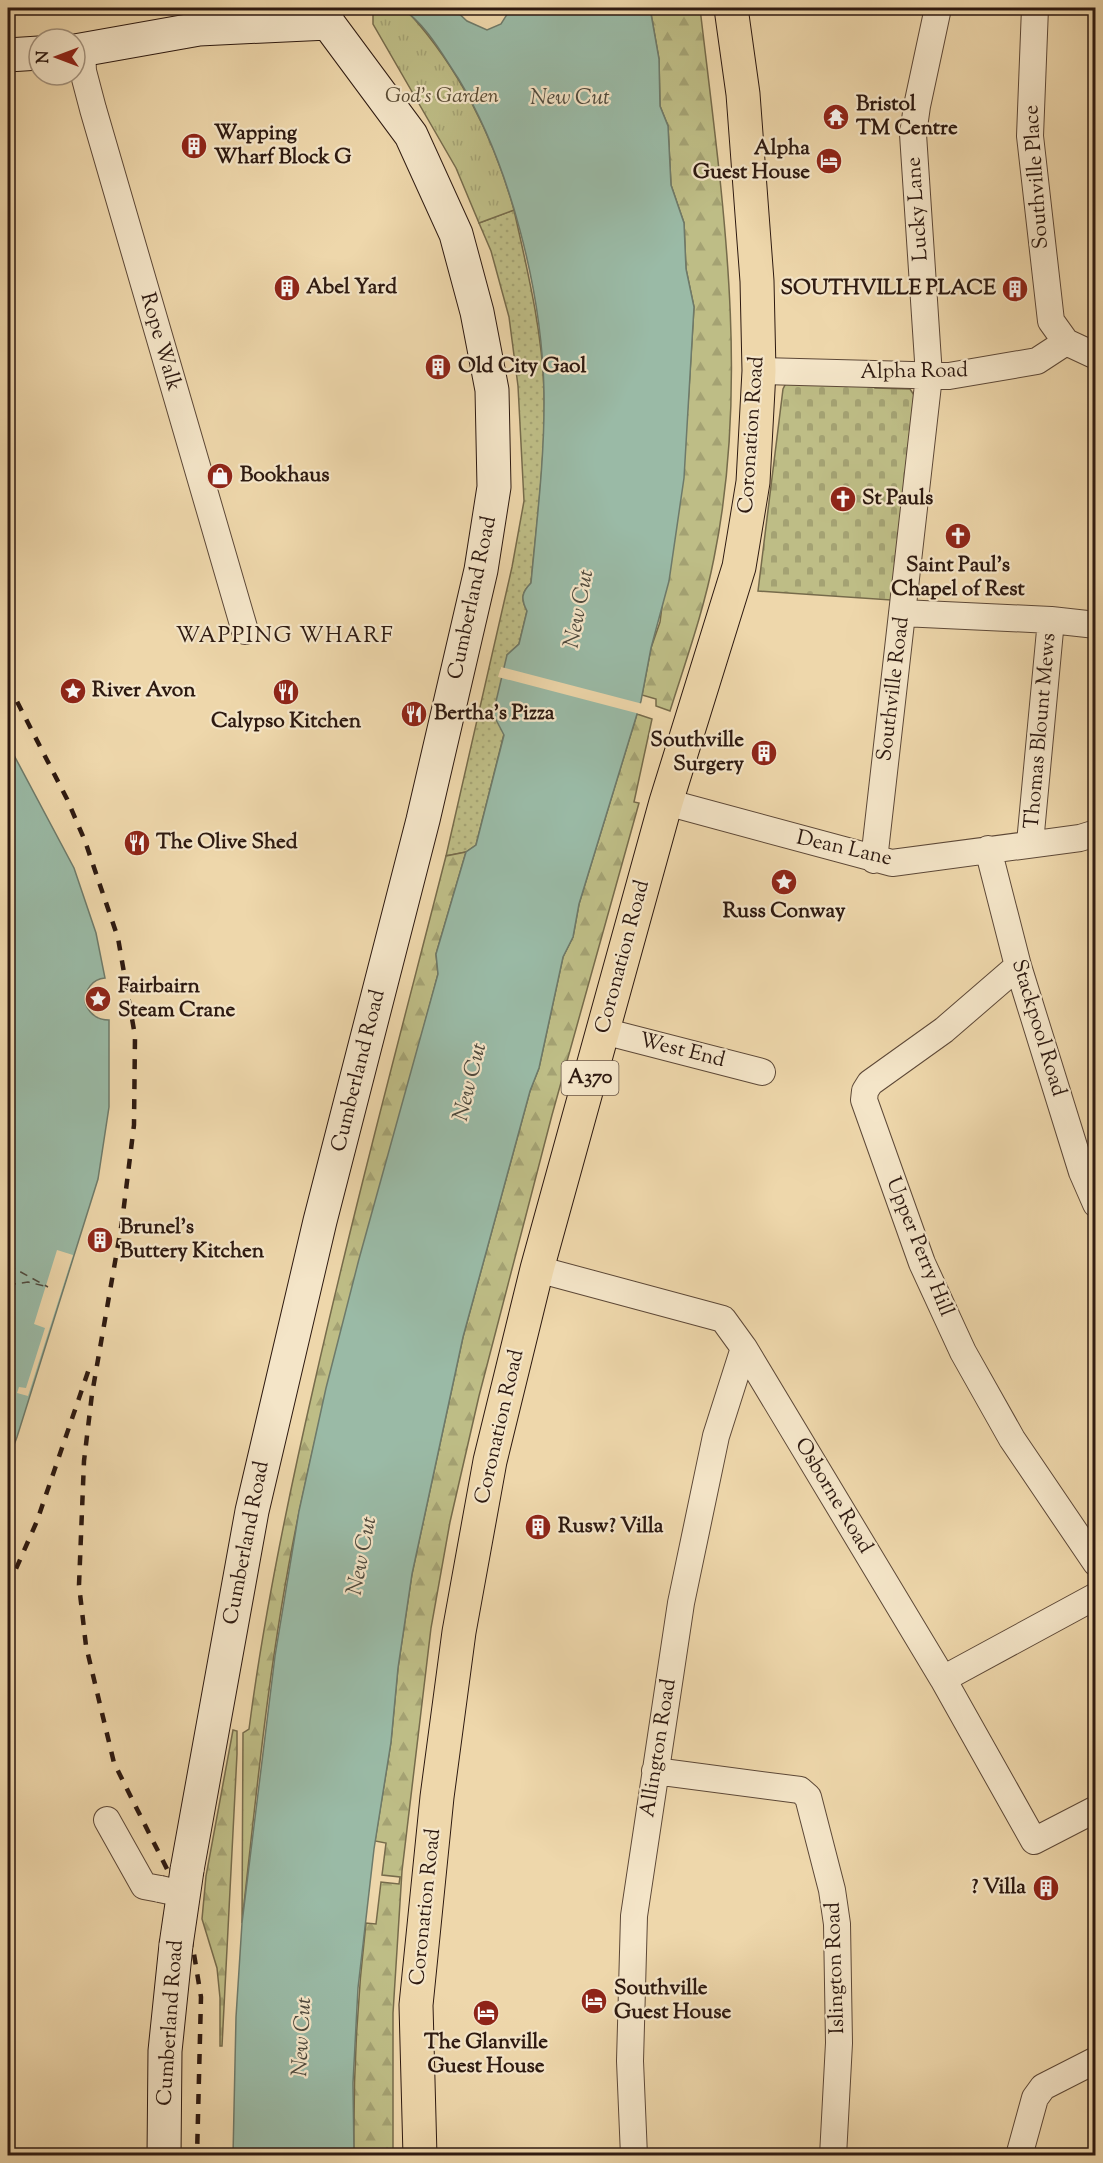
<svg xmlns="http://www.w3.org/2000/svg" width="1103" height="2163" font-family="'Sorts Mill Goudy',serif">
	<defs>
		<pattern id="grass-dots" width="8" height="8" patternUnits="userSpaceOnUse" patternTransform="scale(1.5)"><rect width="8" height="8" fill="#bebd86"/><path d="M2 2h.1M6 6h.1" fill="none" stroke="#a4a273" stroke-width="1.8" stroke-linecap="round"/></pattern>
		<pattern id="forest-firs" width="22" height="20" patternUnits="userSpaceOnUse" patternTransform="scale(1.5)"><rect width="22" height="20" fill="#bebd86"/><path d="M5 1l3.5 6h-7zM16 11l3.5 6h-7z" fill="#a4a273"/></pattern>
		<pattern id="cemetery-stones" width="16" height="16" patternUnits="userSpaceOnUse" patternTransform="scale(1.5)"><rect width="16" height="16" fill="#bebd86"/><path d="M2 7V4a2 2 0 0 1 4 0v3zM10 15v-3a2 2 0 0 1 4 0v3z" fill="#a4a273"/></pattern>
		<pattern id="park-tufts" width="24" height="20" patternUnits="userSpaceOnUse" patternTransform="scale(1.5)"><rect width="24" height="20" fill="#bebd86"/><path d="M3 7l-1-3M5 7V3M7 7l1-3M15 17l-1-3M17 17v-4M19 17l1-3" fill="none" stroke="#a4a273"/></pattern>
	</defs>
	<rect width="100%" height="100%" fill="#eed7ab"/>
	<filter id="stains"><feTurbulence type="fractalNoise" baseFrequency=".00333" numOctaves="4"/><feColorMatrix values="0 0 0 0 .2 0 0 0 0 .09 0 0 0 0 .02 0 0 0 .5 -.17"/></filter>
	<radialGradient id="worn" r=".72"><stop offset=".6" stop-color="#630" stop-opacity="0"/><stop offset="1" stop-color="#630" stop-opacity=".3"/></radialGradient>
	<path fill="url(#grass-dots)" stroke="#766b4b" stroke-width="1.5" d="M 514,210 C 527,269 542,329 544,390 C 546,454 537,519 531,583 C 521,593 521,599 527,611 L 519,644 L 507,655 L 504,734 L 476,845 L 466,852 L 446,856 L 512,567 L 524,501 L 518,386 L 509,317 L 491,251 L 479,223 Z"/>
	<path fill="url(#forest-firs)" stroke="#766b4b" stroke-width="1.5" d="M 650,8 L 700,8 C 721,189 751,377 714,558 C 704,610 686,660 670,711 L 656,706 L 656,699 L 642,695 L 651,648 L 660,622 L 688,405 L 694,307 L 686,269 L 684,223 L 671,185 L 668,126 L 660,106 L 659,59 Z
		M 637,714 L 652,719 L 634,802 L 639,803 L 552,1115 L 479,1396 L 450,1522 L 431,1628 L 402,1871 L 393,2013 L 393,2155 L 354,2156 C 353,2077 357,2000 366,1923 L 376,1924 L 381,1882 L 399,1884 L 400,1877 L 382,1875 L 386,1843 L 375,1841 L 391,1742 L 398,1668 L 412,1574 L 463,1337 L 530,1091 L 539,1068 L 563,957 L 573,937 L 579,904 Z
		M 466,852 L 436,954 L 438,974 C 391,1152 338,1328 300,1508 C 271,1644 257,1785 242,1923 L 243,1733 L 249,1729 C 264,1613 288,1498 314,1385 C 354,1208 401,1032 446,856 Z
		M 233,1730 L 237,1731 L 237,1754 L 222,2046 L 220,2046 L 220,1998 L 217,1968 L 202,1919 L 206,1876 Z"/>
	<path fill="url(#cemetery-stones)" stroke="#766b4b" stroke-width="1.5" d="M 875,381 L 875,388 L 910,389 L 914,395 L 891,600 L 758,591 L 783,389 L 786,383 Z"/>
	<path fill="url(#park-tufts)" stroke="#766b4b" stroke-width="1.5" d="M 378,8 L 401,8 L 409,13 C 459,68 494,138 514,210 L 479,223 L 456,168 L 373,24 L 373,12 Z"/>
	<path fill="#9abaa6" stroke="#6e7a6a" stroke-width="1.5" d="M 401,8 L 453,8 L 467,21 L 487,30 L 501,24 L 511,8 L 650,8 L 659,59 L 660,106 L 668,126 L 671,185 L 684,223 L 686,269 L 694,307 L 684,478 L 669,581 L 651,648 L 641,701 L 579,904 L 573,937 L 563,957 L 539,1068 L 530,1091 L 463,1337 L 412,1574 L 398,1668 L 391,1742 L 374,1849 L 358,1988 L 353,2083 L 354,2155 L 233,2156 L 236,2017 L 242,1923 L 275,1656 L 299,1511 L 326,1388 L 359,1259 L 438,974 L 436,954 L 466,852 L 476,845 L 504,735 L 493,714 L 507,655 L 519,644 L 527,611 C 521,599 521,593 531,583 C 537,519 545,455 544,392 C 542,291 510,164 458,78 C 442,54 426,24 401,8 Z
		M 8,744 L 74,868 L 96,933 L 105,978 C 92,979 85,990 85,1002 C 89,1014 96,1020 109,1020 L 109,1107 L 98,1179 L 17,1437 L 8,1461 Z"/>
	<path fill="#eed7ab" d="M 501,667 L 643,704 L 640,714 L 498,677 Z
		M 57,1250 L 73,1255 L 28,1396 L 17,1393 L 19,1387 L 26,1388 L 45,1328 L 34,1324 Z"/>
	<g fill="none" stroke-linecap="round" stroke-linejoin="round">
		<path stroke="#4e493d" stroke-width="1.5" stroke-dasharray="8 6" stroke-linecap="butt" d="M 8,1265 L 48,1287
			M 8,1285 L 28,1282 L 44,1286"/>
		<defs>
			<path id="street" d="M 1035,8 L 1030,136 L 1051,321 L 1066,342 L 1096,356
				M 82,51 L 83,71 L 93,109 L 245,631
				M 759,371 L 949,376 L 1037,361 L 1066,342
				M 902,613 L 1051,620 L 1096,625
				M 666,802 L 892,863 L 1080,838 L 1096,833
				M 1030,843 L 1051,620
				M 988,849 L 1018,966 L 1082,1172 L 1096,1204
				M 874,860 L 929,376 L 913,134 L 917,106 L 938,8
				M 1018,966 L 944,1030 L 870,1083 L 865,1091 L 864,1100 L 922,1263 L 963,1352 L 1012,1439 L 1096,1563
				M 603,1031 L 762,1072
				M 537,1269 L 723,1319 L 744,1348 L 943,1679 L 1034,1841 L 1096,1809
				M 943,1679 L 1096,1596
				M 655,1771 L 800,1790 L 808,1797 L 832,1890 L 837,1924 L 839,2043 L 833,2156
				M 107,1820 L 144,1886 L 160,1889
				M 634,2156 L 630,2061 L 634,1916 L 681,1603 L 716,1436 L 744,1348
				M 1019,2156 L 1035,2098 L 1043,2087 L 1096,2060"/>
			<path id="secondary" d="M 75,51 L 199,29 L 328,23
				M 8,55 L 39,53
				M 187,1870 L 252,1511 L 320,1221 L 423,820 L 481,570 L 494,487 L 492,390 L 477,312 L 456,234 L 411,135 L 328,23 L 325,8
				M 164,2156 L 165,2051 L 176,1945"/>
			<path id="highway" d="M 420,2156 L 416,2005 L 437,1797 L 459,1632 L 490,1461 L 537,1269 L 666,802 L 739,567 L 753,482 L 759,371 L 757,281 L 743,94 L 731,8"/>
		</defs>
		<use href="#street" stroke="#5d4837" stroke-width="28"/>
		<use href="#secondary" stroke="#2d1910" stroke-width="35"/>
		<use href="#highway" stroke="#2d1910" stroke-width="35"/>
		<use href="#street" stroke="#f4e5c8" stroke-width="26"/>
		<use href="#secondary" stroke="#f4e5c8" stroke-width="33"/>
		<use href="#highway" stroke="#eed7ab" stroke-width="33"/>
		<path stroke="#2d1910" stroke-width="4.5" stroke-dasharray="10 10" stroke-linecap="butt" d="M 8,684 L 67,799 L 85,841 L 118,938 L 135,1036 L 134,1125 L 122,1222 L 92,1394 L 84,1461 L 79,1585 L 86,1646 L 114,1763 L 175,1885 L 194,1954 L 201,1997 L 197,2156
			M 8,1587 L 37,1521 L 90,1366"/>
		<defs>
			<path id="street-bridge" d="M 160,1889 L 183,1894"/>
			<path id="secondary-bridge" d="M 176,1945 L 187,1870"/>
		</defs>
		<use href="#street-bridge" stroke="#5d4837" stroke-width="28" stroke-linecap="butt"/>
		<use href="#secondary-bridge" stroke="#2d1910" stroke-width="35" stroke-linecap="butt"/>
		<use href="#street-bridge" stroke="#f4e5c8" stroke-width="26"/>
		<use href="#secondary-bridge" stroke="#f4e5c8" stroke-width="33"/>
	</g>
	<defs>
		<symbol id="temple-disc" viewBox="-11 -11 22 22"><circle r="9.5" fill="#8f2418" stroke="#f4e5c8"/><path d="M0-6L5-2H3V0L6.5 2.5H4V6H1.5V3h-3V6H-4V2.5H-6.5L-3 0V-2H-5Z" fill="#fff"/></symbol>
		<symbol id="building-disc" viewBox="-11 -11 22 22"><circle r="9.5" fill="#8f2418" stroke="#f4e5c8"/><path d="M-4-6H4V6H1V3H-1V6H-4ZM-2.5-4.3h1.7v1.8h-1.7ZM.8-4.3h1.7v1.8H.8ZM-2.5-1h1.7V.8h-1.7ZM.8-1h1.7V.8H.8Z" fill="#fff"/></symbol>
		<symbol id="hotel-disc" viewBox="-11 -11 22 22"><circle r="9.5" fill="#8f2418" stroke="#f4e5c8"/><path d="M-6-4.5h1.5V1H6V5H4.5V3h-9V5H-6ZM-4 0a1.8 1.8 0 1 1 3.6 0ZM.5 0V-2.5h3Q6-2.5 6 0Z" fill="#fff"/></symbol>
		<symbol id="shop-disc" viewBox="-11 -11 22 22"><circle r="9.5" fill="#8f2418" stroke="#f4e5c8"/><path d="M-5-2.5h2.3a2.7 3.5 0 0 1 5.4 0H5L5.5 6h-11ZM-1.5-2.5h3a1.5 2.3 0 0 0-3 0Z" fill="#fff"/></symbol>
		<symbol id="church-disc" viewBox="-11 -11 22 22"><circle r="9.5" fill="#8f2418" stroke="#f4e5c8"/><path d="M-1.2-6h2.4v3.5h3.3v2.4h-3.3V6h-2.4V-.1h-3.3v-2.4h3.3Z" fill="#fff"/></symbol>
		<symbol id="sight-disc" viewBox="-11 -11 22 22"><circle r="9.5" fill="#8f2418" stroke="#f4e5c8"/><path d="M0-6L1.8-2.2L6-1.7L2.9 1.2L3.7 5.4L0 3.3L-3.7 5.4L-2.9 1.2L-6-1.7L-1.8-2.2Z" fill="#fff"/></symbol>
		<symbol id="restaurant-disc" viewBox="-11 -11 22 22"><circle r="9.5" fill="#8f2418" stroke="#f4e5c8"/><path d="M-5-6h1v4h1v-4h1v4h1v-4h1v5L-1.5 .5V6h-2V.5L-5-1ZM5-6V6H3V1.5H1.5Q1.5-4 5-6Z" fill="#fff"/></symbol>
	</defs>
	<g fill-rule="evenodd">
		<use href="#temple-disc" x="821" y="102" width="30" height="30"/>
		<use href="#building-disc" x="179" y="131" width="30" height="30"/>
		<use href="#hotel-disc" x="814" y="146" width="30" height="30"/>
		<use href="#building-disc" x="272" y="273" width="30" height="30"/>
		<use href="#building-disc" x="1000" y="274" width="30" height="30"/>
		<use href="#building-disc" x="423" y="352" width="30" height="30"/>
		<use href="#shop-disc" x="205" y="461" width="30" height="30"/>
		<use href="#church-disc" x="828" y="484" width="30" height="30"/>
		<use href="#church-disc" x="943" y="521" width="30" height="30"/>
		<use href="#sight-disc" x="58" y="676" width="30" height="30"/>
		<use href="#restaurant-disc" x="271" y="677" width="30" height="30"/>
		<use href="#restaurant-disc" x="399" y="699" width="30" height="30"/>
		<use href="#building-disc" x="749" y="738" width="30" height="30"/>
		<use href="#restaurant-disc" x="122" y="828" width="30" height="30"/>
		<use href="#sight-disc" x="769" y="867" width="30" height="30"/>
		<use href="#sight-disc" x="83" y="984" width="30" height="30"/>
		<use href="#building-disc" x="85" y="1225" width="30" height="30"/>
		<use href="#building-disc" x="523" y="1512" width="30" height="30"/>
		<use href="#building-disc" x="1031" y="1873" width="30" height="30"/>
		<use href="#hotel-disc" x="579" y="1986" width="30" height="30"/>
		<use href="#hotel-disc" x="471" y="1998" width="30" height="30"/>
	</g>
	<g text-anchor="middle" dominant-baseline="central" stroke-width="4.5" stroke-linejoin="round" paint-order="stroke">
		<rect fill="#f4e5c8" stroke="#695647" stroke-width="1.5" x="561.5" y="1061" width="57" height="34" rx="4.5"/>
		<g font-size="20" font-weight="bold" fill="#2d1910">
			<text x="590" y="1078">A370</text>
		</g>
		<g font-size="21" font-style="italic" fill="#584a33" stroke="#f4e5c8">
			<text x="442" y="97">God's Garden</text>
		</g>
		<g font-size="21" font-weight="bold" fill="#2d1910" stroke="#f4e5c8" text-anchor="start">
			<text x="856" y="105">Bristol<tspan x="856" dy="24">TM Centre</tspan></text>
			<text x="214" y="134">Wapping<tspan x="214" dy="24">Wharf Block G</tspan></text>
			<text x="810" y="149" text-anchor="end">Alpha<tspan x="810" dy="24">Guest House</tspan></text>
			<text x="306" y="288">Abel Yard</text>
			<text x="996" y="289" text-anchor="end">SOUTHVILLE PLACE</text>
			<text x="458" y="367">Old City Gaol</text>
			<text x="240" y="476">Bookhaus</text>
			<text x="862" y="499">St Pauls</text>
			<text x="958" y="566" text-anchor="middle">Saint Paul's<tspan x="958" dy="24">Chapel of Rest</tspan></text>
			<text x="92" y="691">River Avon</text>
			<text x="434" y="714">Bertha's Pizza</text>
			<text x="286" y="722" text-anchor="middle">Calypso Kitchen</text>
			<text x="744" y="741" text-anchor="end">Southville<tspan x="744" dy="24">Surgery</tspan></text>
			<text x="156" y="843">The Olive Shed</text>
			<text x="784" y="912" text-anchor="middle">Russ Conway</text>
			<text x="118" y="987">Fairbairn<tspan x="118" dy="24">Steam Crane</tspan></text>
			<text x="120" y="1228">Brunel's<tspan x="120" dy="24">Buttery Kitchen</tspan></text>
			<text x="558" y="1527">Rusw? Villa</text>
			<text x="1026" y="1888" text-anchor="end">? Villa</text>
			<text x="614" y="1989">Southville<tspan x="614" dy="24">Guest House</tspan></text>
			<text x="486" y="2043" text-anchor="middle">The Glanville<tspan x="486" dy="24">Guest House</tspan></text>
		</g>
		<g font-size="21" fill="#2d1910" stroke="#f4e5c8">
			<text transform="translate(1037 177) rotate(-94)">Southville Place</text>
			<text transform="translate(918 209) rotate(-94)">Lucky Lane</text>
			<text transform="translate(160 342) rotate(74)">Rope Walk</text>
			<text transform="translate(914 372) rotate(-1)">Alpha Road</text>
			<text transform="translate(752 435) rotate(-86)">Coronation Road</text>
			<text transform="translate(473 598) rotate(-78)">Cumberland Road</text>
			<text transform="translate(894 689) rotate(-83)">Southville Road</text>
			<text transform="translate(1041 731) rotate(-85)">Thomas Blount Mews</text>
			<text transform="translate(844 849) rotate(13)">Dean Lane</text>
			<text transform="translate(623 957) rotate(-75)">Coronation Road</text>
			<text transform="translate(1038 1028) rotate(73)">Stackpool Road</text>
			<text transform="translate(682 1051) rotate(14)">West End</text>
			<text transform="translate(359 1071) rotate(-76)">Cumberland Road</text>
			<text transform="translate(919 1247) rotate(68)">Upper Perry Hill</text>
			<text transform="translate(500 1427) rotate(-77)">Coronation Road</text>
			<text transform="translate(833 1496) rotate(59)">Osborne Road</text>
			<text transform="translate(247 1543) rotate(-79)">Cumberland Road</text>
			<text transform="translate(659 1748) rotate(-81)">Allington Road</text>
			<text transform="translate(426 1907) rotate(-84)">Coronation Road</text>
			<text transform="translate(836 1968) rotate(-92)">Islington Road</text>
			<text transform="translate(171 2023) rotate(-86)">Cumberland Road</text>
		</g>
		<g font-size="22" font-style="italic" fill="#4e493d" stroke="#f4e5c8">
			<text x="570" y="99">New Cut</text>
			<text transform="translate(580 609) rotate(-79)">New Cut</text>
			<text transform="translate(471 1082) rotate(-76)">New Cut</text>
			<text transform="translate(363 1556) rotate(-79)">New Cut</text>
			<text transform="translate(303 2037) rotate(-87)">New Cut</text>
		</g>
		<g font-size="22" letter-spacing="1.5" fill="#2d1910" stroke="#f4e5c8">
			<text x="285" y="637">WAPPING WHARF</text>
		</g>
	</g>
	<rect width="1103" height="2163" fill="none" stroke="#eed7ab" stroke-width="30"/>
	<rect x="9" y="9" width="1085" height="2145" fill="none" stroke="#2d1910" stroke-width="3"/>
	<rect x="15" y="15" width="1073" height="2133" fill="none" stroke="#2d1910" stroke-width="1.5"/>
	<g transform="translate(57 57) rotate(270)"><circle r="28" fill="#f4e5c8" stroke="#a4937e" stroke-width="1.5"/>
	<path d="M0-4.5L10 22L0 15L-10 22Z" fill="#8f2418"/>
	<text y="-9" font-size="16" font-weight="bold" text-anchor="middle" fill="#2d1910">N</text>
	</g>
	<rect width="100%" height="100%" filter="url(#stains)"/>
	<rect width="100%" height="100%" fill="url(#worn)"/>
</svg>
